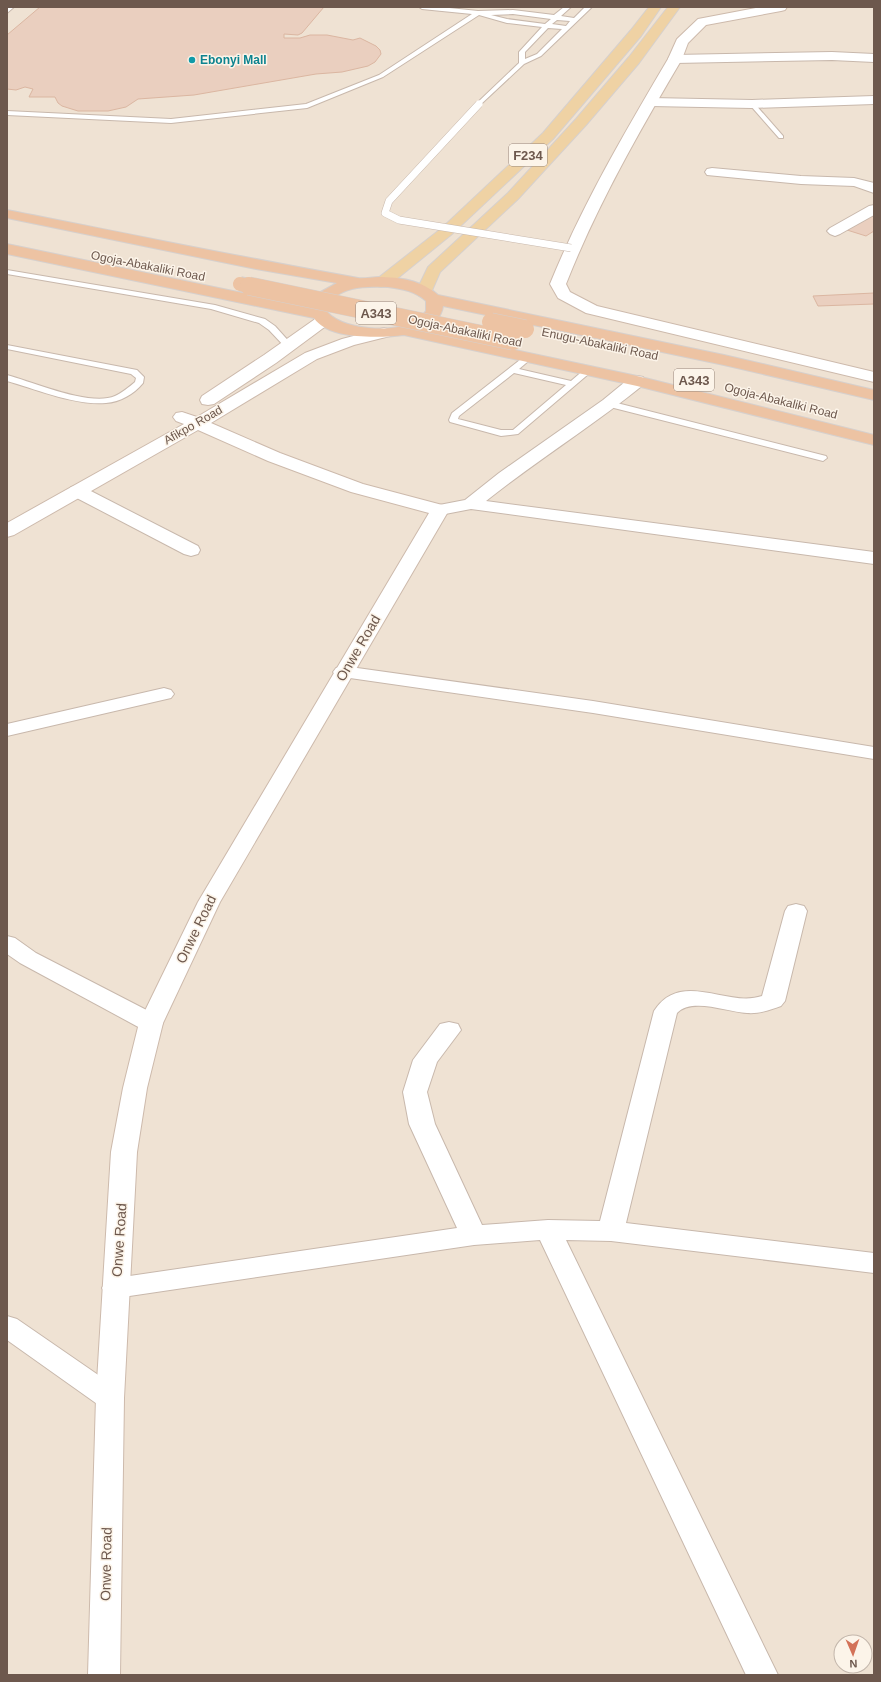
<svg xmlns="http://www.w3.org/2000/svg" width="881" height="1682" font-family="Arial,sans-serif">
	<rect width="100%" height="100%" fill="#f9f0e3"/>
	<path fill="#efe2d3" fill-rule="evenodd" d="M 7,7 L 874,7 L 874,1675 L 7,1675 ZM 841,1642 L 865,1642 L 865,1666 L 841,1666 Z"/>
	<path fill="#eacfbf" stroke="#dbb6a1" d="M 40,7 L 324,7 L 302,33 L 298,35 L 284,34 L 284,38 L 300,38 L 310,35 L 327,35 L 353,40 L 360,38 L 376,46 L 380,50 L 381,54 L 375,62 L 368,66 L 342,72 L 316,74 L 194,95 L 138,99 L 126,107 L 108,111 L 78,111 L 62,106 L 58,103 L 55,97 L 29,97 L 33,89 L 25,87 L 16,90 L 7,89 L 7,35 Z
		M 874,215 L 874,231 L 866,236 L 847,230 Z
		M 874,293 L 874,304 L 818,306 L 813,296 Z"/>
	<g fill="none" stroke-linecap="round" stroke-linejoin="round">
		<defs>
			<path id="service" d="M 7,7 L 14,7 L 7,13 Z
				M 419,7 L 440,7 L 478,11 L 513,10 L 554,15 L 564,7 L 571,7 L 561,16 L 574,18 L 585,7 L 592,7 L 541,56 L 524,64 L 479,106 L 477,105 L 477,103 L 519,63 L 519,52 L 542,27 L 507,23 L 479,15 L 383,77 L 307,108 L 171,123 L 7,115 L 7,111 L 171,119 L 306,104 L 379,75 L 472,14 L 422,9 ZM 513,14 L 551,19 L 545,24 L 507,19 L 491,15 ZM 557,20 L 570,21 L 566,26 L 552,24 ZM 548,28 L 562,29 L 537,54 L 525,59 L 525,52 Z
				M 750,103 L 754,103 L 783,136 L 783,138 L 779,138 L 750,105 Z
				M 7,270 L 215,305 L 265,319 L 275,326 L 293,346 L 289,348 L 286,348 L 269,330 L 259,323 L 211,309 L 7,274 Z
				M 7,345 L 137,370 L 144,377 L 143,383 C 134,394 120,402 106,403 C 77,406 35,389 7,381 L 7,375 C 33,382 90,407 115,396 C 122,393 129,387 135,382 L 136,378 L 131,374 L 7,349 Z
				M 525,356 L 531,356 L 532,358 L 519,369 L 571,381 L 585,369 L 591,369 L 592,371 L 518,434 L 501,436 L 450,422 L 449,420 L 452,413 ZM 514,373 L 566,385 L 513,430 L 501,430 L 458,419 L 459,416 Z
				M 609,401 L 826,456 L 827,458 L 823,461 L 606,406 L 605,404 Z"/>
			<path id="minor" d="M 832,52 L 874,54 L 874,62 L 832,60 L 675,63 L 670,62 L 668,59 L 670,56 L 675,55 Z
				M 874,96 L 874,104 L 752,108 L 651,106 L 646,105 L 644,102 L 646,99 L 651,98 L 752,100 Z
				M 712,168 L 801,176 L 854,178 L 874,183 L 874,193 L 854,186 L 801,184 L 707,175 L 705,172 L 707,169 Z
				M 874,205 L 874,215 L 840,234 L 835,236 L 830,234 L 827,231 L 830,228 L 869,206 Z
				M 637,376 L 643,377 L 645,381 L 643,385 C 593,426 537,460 486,501 L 874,552 L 874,564 L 471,509 L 440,515 L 434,514 L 431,510 L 434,506 L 465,500 L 499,473 L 603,400 L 631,377 Z
				M 77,486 L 83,487 L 198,546 L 200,550 L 198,554 L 191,556 L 184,554 L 71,495 L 68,491 L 71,487 Z
				M 343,666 L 593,701 L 874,747 L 874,759 L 593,713 L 336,676 L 333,672 L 336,668 Z
				M 164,688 L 171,690 L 174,694 L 171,698 L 7,736 L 7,724 Z
				M 796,904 L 804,906 L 807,911 L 785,1001 L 781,1006 C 770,1010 759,1014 747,1013 C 728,1012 692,997 677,1013 L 626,1223 L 874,1253 L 874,1273 L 611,1241 L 566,1240 L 778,1675 L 746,1675 L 540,1240 L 474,1245 L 116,1298 L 106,1295 L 102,1288 L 106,1281 L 116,1278 L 457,1228 L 409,1124 L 403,1092 L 413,1060 L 440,1024 L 449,1022 L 458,1024 L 461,1030 L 437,1062 L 427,1092 L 435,1124 L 482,1225 L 548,1220 L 600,1221 L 654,1011 C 681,969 727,1008 762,996 L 785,911 L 788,906 Z
				M 7,936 L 15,938 L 36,953 L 160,1017 L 163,1023 L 160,1029 L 151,1031 L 142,1029 L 20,963 L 7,954 Z
				M 7,1316 L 17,1319 L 120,1390 L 124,1398 L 120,1406 L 110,1409 L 100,1406 L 7,1340 Z"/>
			<path id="secondary" d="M 761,7 L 787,7 L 785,10 L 781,11 L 706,25 L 688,43 L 682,59 C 639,132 597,205 566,284 L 570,292 L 597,306 L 874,372 L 874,382 L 586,313 L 558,298 L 550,284 C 582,205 625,132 668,59 L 677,39 L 698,19 Z
				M 324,315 L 330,317 L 332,320 L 330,323 L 276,363 L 214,404 L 208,405 L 202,404 L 200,400 L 202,396 L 264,355 L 318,317 Z
				M 384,328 L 390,330 L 392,333 L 390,336 L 354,345 L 317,359 L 211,423 L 280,453 L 363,484 L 446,506 L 449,510 L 220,902 L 163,1023 L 147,1088 L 137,1152 L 124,1398 L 120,1675 L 88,1675 L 96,1398 L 111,1152 L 123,1088 L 139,1023 L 198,902 L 429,513 L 351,492 L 268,461 L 198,430 L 14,535 L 7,537 L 7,523 L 184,424 L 176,421 L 173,417 L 176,413 L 182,412 L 197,417 L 305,353 L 342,339 Z"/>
			<path id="primary" d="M 649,7 L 661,7 L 641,36 L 553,139 L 452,234 L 399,277 L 387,285 L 381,287 L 375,285 L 373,282 L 442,228 L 543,133 L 631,30 Z
				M 668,7 L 680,7 L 639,63 L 586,125 L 518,199 L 440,272 L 430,295 L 424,297 L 418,295 L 416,292 L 428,267 L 508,193 L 576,119 L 629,57 Z"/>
			<path id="trunk" d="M 7,210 C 124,233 240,257 358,278 C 364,279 372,277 379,277 C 399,277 423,281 438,295 L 724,355 L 874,390 L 874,400 L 724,365 L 443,306 C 442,317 432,326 422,330 L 637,376 L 874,435 L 874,445 L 637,386 L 404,335 C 381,338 328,340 314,318 L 7,254 L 7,244 L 310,307 L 317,294 L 337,283 L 256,269 L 7,218 ZM 388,287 C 403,289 415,291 426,301 L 426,311 C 424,313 421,318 418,320 C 398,334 338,331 325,309 C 337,286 364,286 388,287 Z"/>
		</defs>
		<use href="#service" stroke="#c8b8ac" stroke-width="2"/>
		<use href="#minor" stroke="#c8b8ac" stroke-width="2"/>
		<use href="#secondary" stroke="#cdbaac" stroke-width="2"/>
		<use href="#primary" stroke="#d6d0cd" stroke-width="2"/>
		<use href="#trunk" stroke="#d6d0cd" stroke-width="2"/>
		<use href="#service" fill="#fff" fill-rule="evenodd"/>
		<use href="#minor" fill="#fff" fill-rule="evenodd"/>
		<use href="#secondary" fill="#fff" fill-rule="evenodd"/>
		<use href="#primary" fill="#efd2a4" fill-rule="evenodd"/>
		<use href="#trunk" fill="#edc3a3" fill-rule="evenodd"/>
		<defs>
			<path id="service-bridge" d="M 479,104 L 389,201 L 385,213 L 399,220 L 571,248"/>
			<path id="trunk-bridge-far1" d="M 240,284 L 254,287"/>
			<path id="trunk-bridge" d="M 249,286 L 513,341
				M 491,322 L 525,329"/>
		</defs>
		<use href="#service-bridge" stroke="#c8b8ac" stroke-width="8" stroke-linecap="butt"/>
		<use href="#trunk-bridge-far1" stroke="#d6d0cd" stroke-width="16" stroke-linecap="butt"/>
		<use href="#trunk-bridge" stroke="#d6d0cd" stroke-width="19" stroke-linecap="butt"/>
		<use href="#service-bridge" stroke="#fff" stroke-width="7"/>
		<use href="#trunk-bridge-far1" stroke="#edc3a3" stroke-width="14"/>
		<use href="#trunk-bridge" stroke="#edc3a3" stroke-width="18"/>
	</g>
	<circle fill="#0f9aa8" stroke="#fcf4e9" stroke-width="1.5" cx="192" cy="60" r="4"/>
	<g text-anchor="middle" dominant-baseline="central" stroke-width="3" stroke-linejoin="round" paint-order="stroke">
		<g font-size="12" font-weight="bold" fill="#0d838f" stroke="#fcf4e9" text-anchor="start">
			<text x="200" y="60">Ebonyi Mall</text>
		</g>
		<g font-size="12" fill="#6d584d" stroke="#fcf4e9">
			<text transform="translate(148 266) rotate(11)">Ogoja-Abakaliki Road</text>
			<text transform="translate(465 331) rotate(12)">Ogoja-Abakaliki Road</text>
			<text transform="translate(600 344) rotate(12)">Enugu-Abakaliki Road</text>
			<text transform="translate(781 401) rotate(14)">Ogoja-Abakaliki Road</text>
			<text transform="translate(193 425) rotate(-30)">Afikpo Road</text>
		</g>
		<g fill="#fcf4e9" stroke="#98877c" stroke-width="1">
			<rect x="509" y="144" width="38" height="22" rx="3"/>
			<rect x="356" y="302" width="40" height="22" rx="3"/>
			<rect x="674" y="369" width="40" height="22" rx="3"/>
		</g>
		<g font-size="13" font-weight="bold" fill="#6d584d">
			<text x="528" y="155">F234</text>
			<text x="376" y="313">A343</text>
			<text x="694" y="380">A343</text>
		</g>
		<g font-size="14" fill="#6d584d" stroke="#fcf4e9">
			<text transform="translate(358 648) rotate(-60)">Onwe Road</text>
			<text transform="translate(196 929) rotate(-64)">Onwe Road</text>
			<text transform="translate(119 1240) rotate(-86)">Onwe Road</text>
			<text transform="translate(106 1564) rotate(-89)">Onwe Road</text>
		</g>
	</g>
	<rect width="881" height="1682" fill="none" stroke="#6d584d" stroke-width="16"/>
	<g transform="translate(853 1654) rotate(178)"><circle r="19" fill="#fcf4e9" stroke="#c3b6ab"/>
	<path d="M0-3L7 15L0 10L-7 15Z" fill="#d37258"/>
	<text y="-6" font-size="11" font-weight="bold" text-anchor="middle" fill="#6d584d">N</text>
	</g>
</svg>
